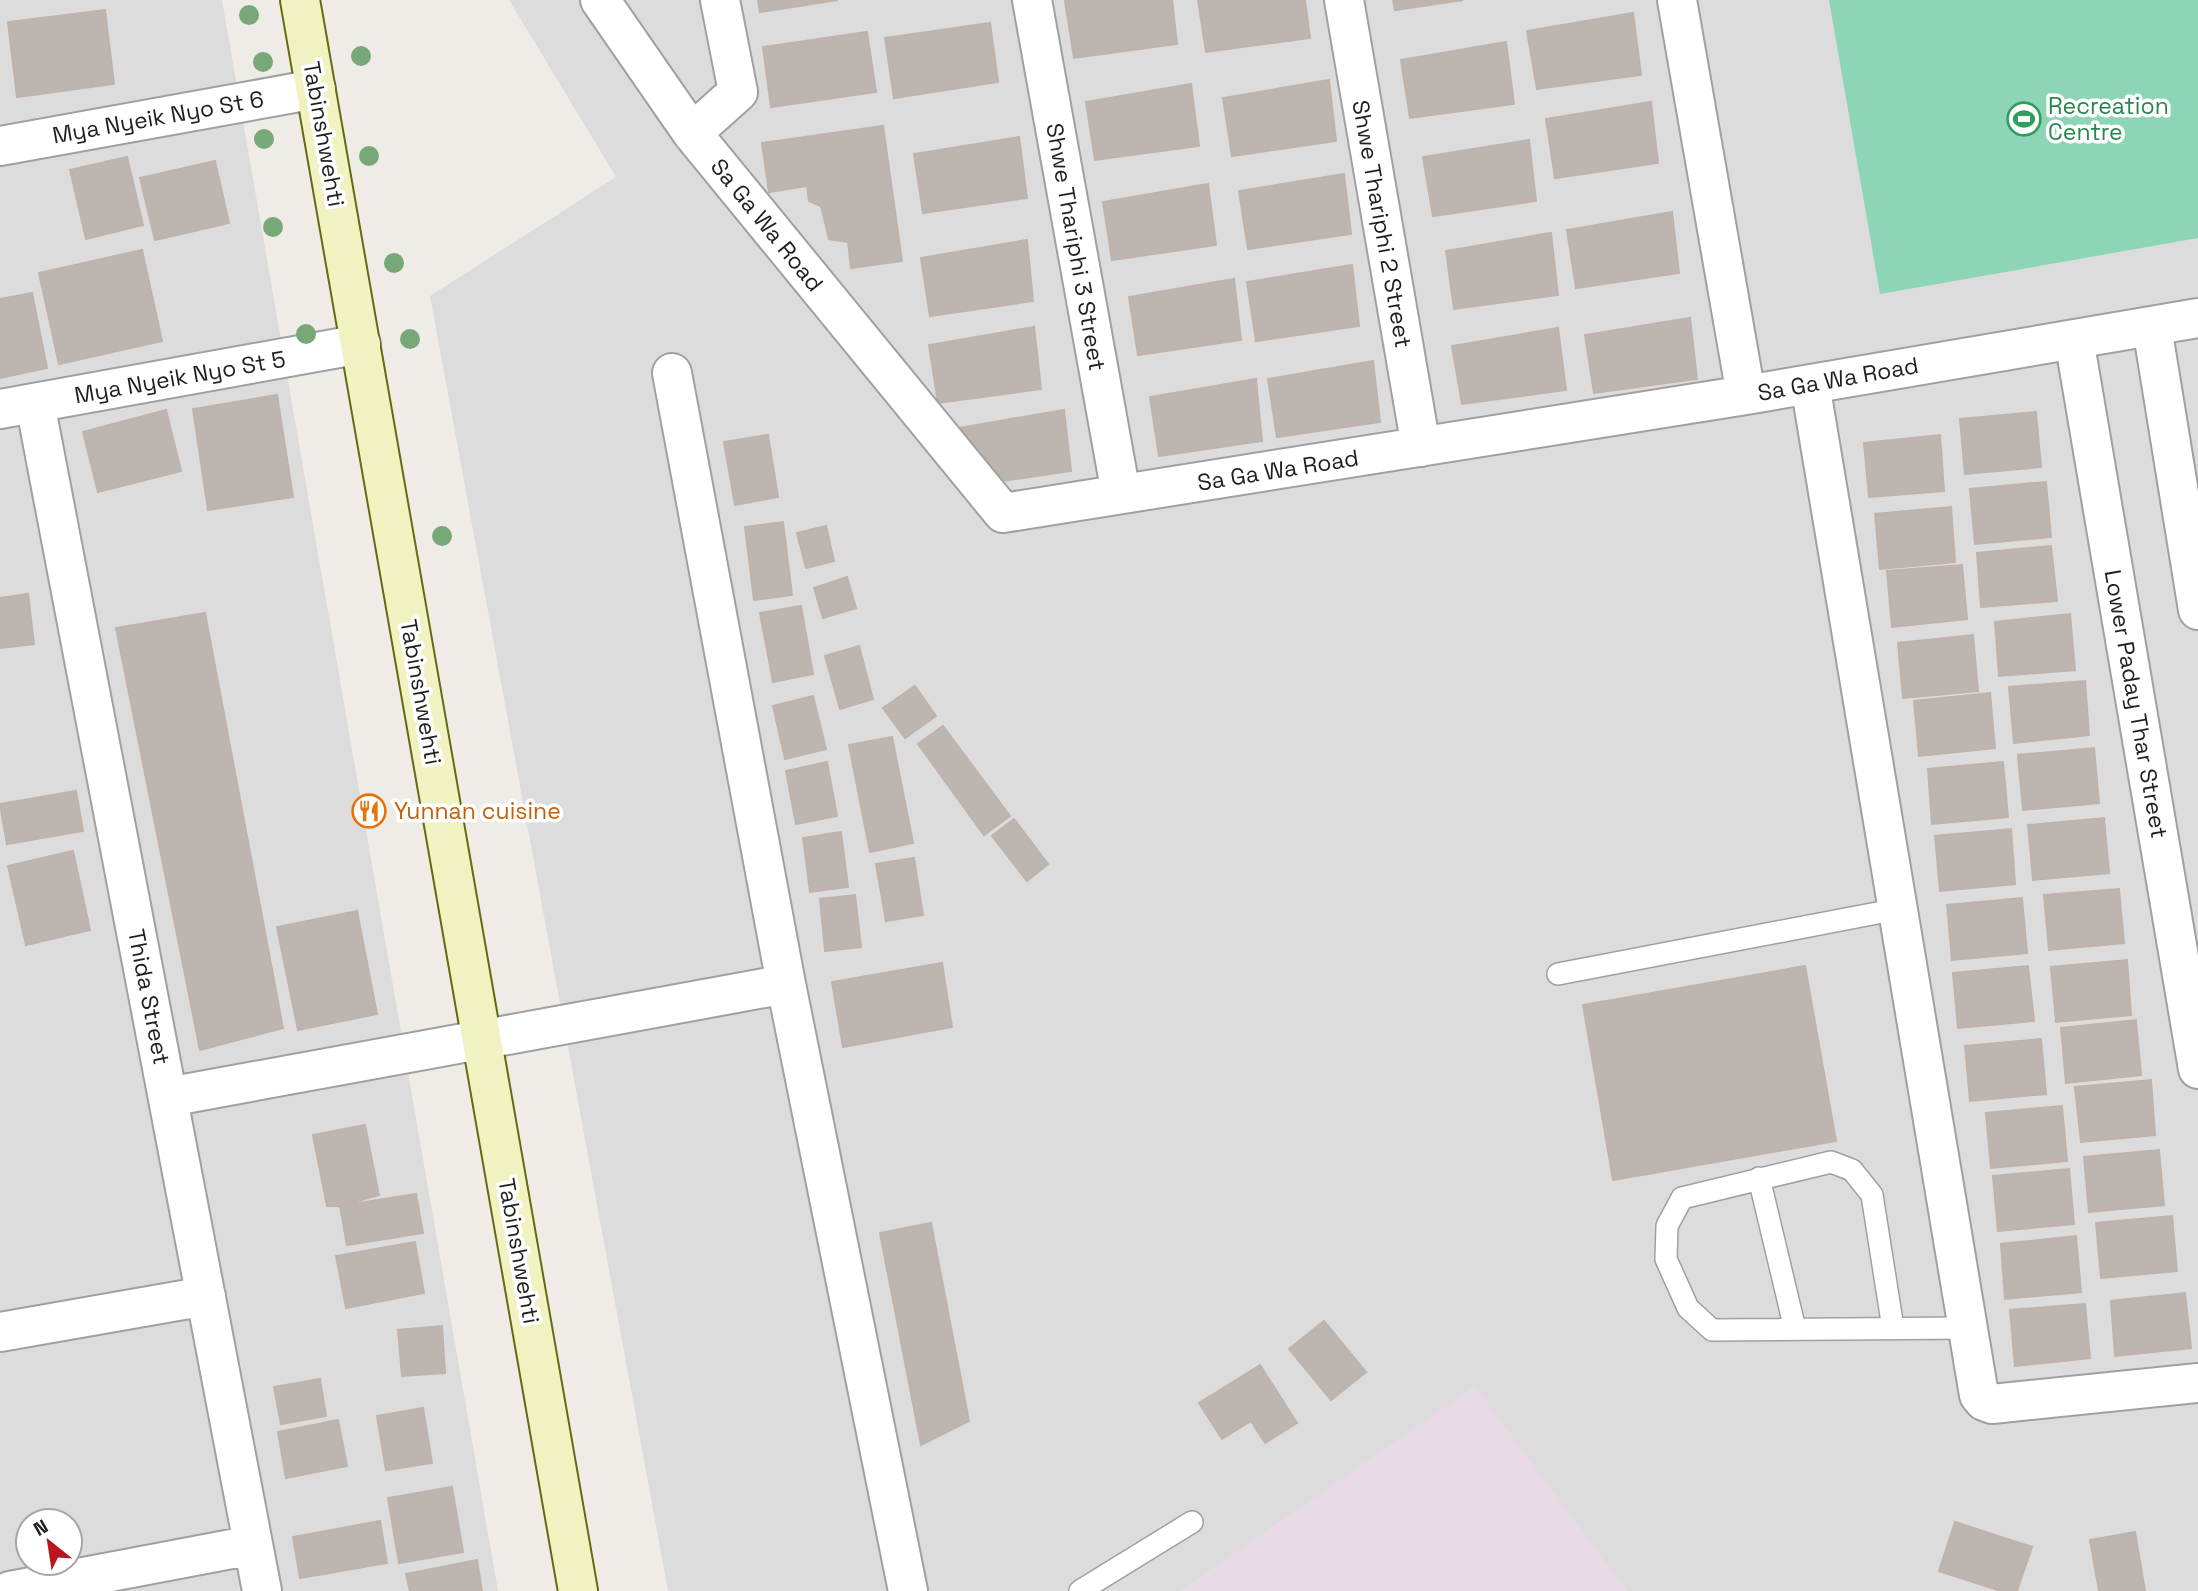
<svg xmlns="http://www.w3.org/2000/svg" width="2198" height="1591" font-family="'Space Grotesk',sans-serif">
	<rect width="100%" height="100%" fill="#efece7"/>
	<path fill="#dddcdc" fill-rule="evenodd" d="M 0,0 L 222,0 L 498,1591 L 0,1591 ZM 28,1521 L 70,1521 L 70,1563 L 28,1563 Z
		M 509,0 L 2198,0 L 2198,1591 L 1626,1591 L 1475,1387 L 1181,1591 L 668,1591 L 430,296 L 616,177 Z"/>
	<path fill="#e7d9e5" d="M 1475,1386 L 1626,1591 L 1181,1591 Z"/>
	<path fill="#8ed4b7" d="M 1829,0 L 2198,0 L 2198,238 L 1880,294 Z"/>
	<path fill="#bcb5b0" stroke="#bfb3ab" stroke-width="2" d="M 758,0 L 838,0 L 760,12 Z
		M 1172,0 L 1177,44 L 1074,58 L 1065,1 Z
		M 1198,0 L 1305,0 L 1310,38 L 1206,52 Z
		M 1393,0 L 1463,0 L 1395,10 Z
		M 105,10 L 114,84 L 17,97 L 8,22 Z
		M 1633,13 L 1641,75 L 1537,89 L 1527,31 Z
		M 990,23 L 998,82 L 894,98 L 885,38 Z
		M 867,32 L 876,92 L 771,107 L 763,47 Z
		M 1506,42 L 1514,104 L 1410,118 L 1401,60 Z
		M 1329,80 L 1336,141 L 1232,156 L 1223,98 Z
		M 1191,84 L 1199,146 L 1095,160 L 1086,102 Z
		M 1651,102 L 1658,163 L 1555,178 L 1546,119 Z
		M 883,126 L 902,261 L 851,268 L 848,242 L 829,239 L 821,206 L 809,201 L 807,186 L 769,192 L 762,143 Z
		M 1019,137 L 1027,198 L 923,213 L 914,154 Z
		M 1529,140 L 1536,201 L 1433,216 L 1423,157 Z
		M 127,157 L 143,225 L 86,239 L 70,170 Z
		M 215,161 L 229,223 L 155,240 L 140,178 Z
		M 1344,174 L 1351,234 L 1248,249 L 1239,191 Z
		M 1208,184 L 1216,245 L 1112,260 L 1103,202 Z
		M 1672,212 L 1679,273 L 1576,288 L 1567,230 Z
		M 1551,233 L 1558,295 L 1454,309 L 1446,251 Z
		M 1027,240 L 1033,301 L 930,316 L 921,258 Z
		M 142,250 L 162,341 L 59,364 L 39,273 Z
		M 1352,265 L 1359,326 L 1256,341 L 1247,282 Z
		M 1234,279 L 1241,340 L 1138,355 L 1129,297 Z
		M 32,293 L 47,368 L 0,378 L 0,299 Z
		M 1690,318 L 1697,379 L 1594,393 L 1585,335 Z
		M 1034,327 L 1041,389 L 938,403 L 929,345 Z
		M 1558,328 L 1566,390 L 1462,404 L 1452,346 Z
		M 1373,361 L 1380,422 L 1277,437 L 1268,379 Z
		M 1256,379 L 1262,441 L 1159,456 L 1150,397 Z
		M 277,395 L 293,497 L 208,510 L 193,409 Z
		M 166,410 L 181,471 L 98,492 L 83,432 Z
		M 1064,410 L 1071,471 L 968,486 L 959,428 Z
		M 2036,412 L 2041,467 L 1965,474 L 1960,419 Z
		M 768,435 L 778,497 L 735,505 L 724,442 Z
		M 1940,435 L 1944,491 L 1869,497 L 1864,443 Z
		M 2046,482 L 2051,537 L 1975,544 L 1970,489 Z
		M 1951,507 L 1955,562 L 1880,569 L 1875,514 Z
		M 783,522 L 792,595 L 754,600 L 745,527 Z
		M 826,526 L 834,561 L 806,568 L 797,533 Z
		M 2051,546 L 2057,601 L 1981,607 L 1977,553 Z
		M 1962,565 L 1967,619 L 1892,627 L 1887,571 Z
		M 847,577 L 856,608 L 823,618 L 814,588 Z
		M 28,594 L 34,644 L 0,648 L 0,598 Z
		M 801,606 L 813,674 L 773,682 L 760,613 Z
		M 205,613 L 283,1028 L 200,1050 L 116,628 Z
		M 2070,614 L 2075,670 L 1999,676 L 1995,622 Z
		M 1973,635 L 1978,691 L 1903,698 L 1898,643 Z
		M 859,646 L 873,699 L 840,709 L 825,656 Z
		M 2085,681 L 2089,735 L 2014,743 L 2009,687 Z
		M 915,686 L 936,716 L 905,738 L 883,708 Z
		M 1990,693 L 1995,748 L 1919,756 L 1914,701 Z
		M 813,696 L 826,749 L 785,759 L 773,706 Z
		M 943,726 L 1010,816 L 984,835 L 918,744 Z
		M 892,737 L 913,843 L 870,852 L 849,745 Z
		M 2094,748 L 2099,803 L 2023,810 L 2018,755 Z
		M 827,762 L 837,816 L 796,824 L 786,771 Z
		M 2003,762 L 2008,817 L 1932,824 L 1928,769 Z
		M 76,791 L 83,831 L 7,844 L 0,804 Z
		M 2104,818 L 2109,873 L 2033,880 L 2028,825 Z
		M 1014,819 L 1048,864 L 1027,881 L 992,836 Z
		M 2011,829 L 2015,884 L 1940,891 L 1935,836 Z
		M 841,832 L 848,887 L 810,892 L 803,838 Z
		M 73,851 L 90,930 L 26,945 L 8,866 Z
		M 914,858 L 923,915 L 886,921 L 876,864 Z
		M 2119,889 L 2124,943 L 2049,950 L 2044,895 Z
		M 855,895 L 861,947 L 825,951 L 820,899 Z
		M 2022,898 L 2027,953 L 1952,960 L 1947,905 Z
		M 357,911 L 377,1014 L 298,1030 L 277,927 Z
		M 2127,960 L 2131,1015 L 2056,1022 L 2051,967 Z
		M 942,963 L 952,1027 L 843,1047 L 832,982 Z
		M 1805,966 L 1836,1141 L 1613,1180 L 1583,1005 Z
		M 2028,966 L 2034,1021 L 1958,1028 L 1953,973 Z
		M 2136,1020 L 2141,1075 L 2066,1083 L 2061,1028 Z
		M 2041,1039 L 2046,1094 L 1970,1101 L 1965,1046 Z
		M 2151,1080 L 2155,1135 L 2081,1142 L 2075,1087 Z
		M 2062,1106 L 2067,1161 L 1991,1168 L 1986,1113 Z
		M 365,1125 L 379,1195 L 340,1206 L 327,1206 L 313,1135 Z
		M 2159,1150 L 2164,1205 L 2089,1212 L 2084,1157 Z
		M 2069,1169 L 2074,1224 L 1998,1231 L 1993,1176 Z
		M 416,1194 L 423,1233 L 347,1245 L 340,1206 Z
		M 2172,1216 L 2177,1271 L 2101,1278 L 2096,1223 Z
		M 931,1223 L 969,1421 L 921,1445 L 880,1233 Z
		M 2076,1236 L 2081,1292 L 2005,1299 L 2001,1244 Z
		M 415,1242 L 424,1293 L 346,1308 L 336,1256 Z
		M 2185,1293 L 2191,1348 L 2115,1356 L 2111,1301 Z
		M 2085,1304 L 2090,1358 L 2015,1366 L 2010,1310 Z
		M 1324,1321 L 1366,1372 L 1331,1400 L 1289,1349 Z
		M 442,1326 L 445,1373 L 402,1376 L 398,1330 Z
		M 1260,1365 L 1297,1423 L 1265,1443 L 1251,1421 L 1222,1439 L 1199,1403 Z
		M 320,1379 L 326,1416 L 281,1424 L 274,1387 Z
		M 423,1408 L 432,1463 L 386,1470 L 377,1416 Z
		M 338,1420 L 347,1466 L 286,1478 L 278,1432 Z
		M 452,1487 L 463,1552 L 399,1563 L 388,1498 Z
		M 380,1521 L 387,1563 L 300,1578 L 293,1537 Z
		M 1955,1522 L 2032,1547 L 2017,1591 L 2001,1591 L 1939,1571 Z
		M 2135,1532 L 2145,1591 L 2099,1591 L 2090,1540 Z
		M 477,1560 L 482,1591 L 410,1591 L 406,1574 Z"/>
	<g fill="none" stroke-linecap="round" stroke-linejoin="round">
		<defs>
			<path id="service" d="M 1558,974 L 1898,909
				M 1759,1178 L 1795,1329
				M 1893,1328 L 1872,1195 L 1852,1170 L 1831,1162 L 1682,1198 L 1667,1226 L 1666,1259 L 1688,1308 L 1712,1330 L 1968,1328
				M 1080,1591 L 1192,1522"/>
			<path id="minor" d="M 600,0 L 692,133 L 1003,513 L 1746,395 L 2198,318
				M 1032,0 L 1121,494
				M 1344,0 L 1421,447
				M 1677,0 L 1746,395
				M 692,133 L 738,92 L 720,0
				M 0,146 L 316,89
				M 2152,327 L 2198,610
				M 2074,339 L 2198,1069
				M 672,373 L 786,984 L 908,1591
				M 1810,384 L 1979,1395 L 1984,1401 L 1992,1404 L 2198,1383
				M 35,403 L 262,1591
				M 0,409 L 361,344
				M 168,1097 L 786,984
				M 0,1332 L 206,1296
				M 10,1591 L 253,1545"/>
			<path id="secondary" d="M 300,0 L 578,1591"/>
		</defs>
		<use href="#service" stroke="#a0a0a0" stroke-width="24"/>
		<use href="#minor" stroke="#a0a0a0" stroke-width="42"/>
		<use href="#secondary" stroke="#646a12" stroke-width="42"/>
		<use href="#service" stroke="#fff" stroke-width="21"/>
		<use href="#minor" stroke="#fff" stroke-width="38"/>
		<use href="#secondary" stroke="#f1f2c1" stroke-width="38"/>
	</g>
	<g fill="#79a878">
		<circle cx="249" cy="15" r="10"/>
		<circle cx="361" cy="56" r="10"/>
		<circle cx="263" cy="62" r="10"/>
		<circle cx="264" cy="139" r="10"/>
		<circle cx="369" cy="156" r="10"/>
		<circle cx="273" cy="227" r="10"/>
		<circle cx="394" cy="263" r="10"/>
		<circle cx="306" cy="334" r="10"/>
		<circle cx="410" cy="339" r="10"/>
		<circle cx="442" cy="536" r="10"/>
	</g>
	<defs>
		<symbol id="stadium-ring" viewBox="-11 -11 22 22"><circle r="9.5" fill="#fff" stroke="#2e9e5b" stroke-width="1.5"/><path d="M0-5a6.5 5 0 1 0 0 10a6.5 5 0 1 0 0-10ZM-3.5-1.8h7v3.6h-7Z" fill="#2e9e5b"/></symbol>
		<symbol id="restaurant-ring" viewBox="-11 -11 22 22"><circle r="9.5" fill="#fff" stroke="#e8710a" stroke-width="1.5"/><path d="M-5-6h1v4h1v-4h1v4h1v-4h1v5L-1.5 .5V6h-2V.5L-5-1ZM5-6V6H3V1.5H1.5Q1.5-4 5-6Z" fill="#e8710a"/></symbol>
	</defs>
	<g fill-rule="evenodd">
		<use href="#stadium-ring" x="2005" y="100" width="38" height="38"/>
		<use href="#restaurant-ring" x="350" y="792" width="38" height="38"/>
	</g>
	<g text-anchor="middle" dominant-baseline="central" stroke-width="7" stroke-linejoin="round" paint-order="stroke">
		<g font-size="23" fill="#27864d" stroke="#fff" text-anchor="start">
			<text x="2048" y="106">Recreation<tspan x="2048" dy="26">Centre</tspan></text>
		</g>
		<g font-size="23" fill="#1f1f1f" stroke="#fff">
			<text transform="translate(158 117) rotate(-10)">Mya Nyeik Nyo St 6</text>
			<text transform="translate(324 134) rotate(80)">Tabinshwehti</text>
			<text transform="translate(1382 224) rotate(80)">Shwe Thariphi 2 Street</text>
			<text transform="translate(767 225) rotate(51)">Sa Ga Wa Road</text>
			<text transform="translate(1076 247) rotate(80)">Shwe Thariphi 3 Street</text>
			<text transform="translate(180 377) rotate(-10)">Mya Nyeik Nyo St 5</text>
			<text transform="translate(1838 379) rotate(-10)">Sa Ga Wa Road</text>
			<text transform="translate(1278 470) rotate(-9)">Sa Ga Wa Road</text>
			<text transform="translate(421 692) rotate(80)">Tabinshwehti</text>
			<text transform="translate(2136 704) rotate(80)">Lower Paday Thar Street</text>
			<text transform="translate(149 997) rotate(79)">Thida Street</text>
			<text transform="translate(519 1251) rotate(80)">Tabinshwehti</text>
		</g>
		<g font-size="23" fill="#c56008" stroke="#fff" text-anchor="start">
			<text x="394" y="811">Yunnan cuisine</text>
		</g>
	</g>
	<g transform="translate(49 1542) rotate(330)"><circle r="33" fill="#ffffff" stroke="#a5a5a5" stroke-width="2"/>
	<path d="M0-5L12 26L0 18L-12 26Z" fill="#b6181e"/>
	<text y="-10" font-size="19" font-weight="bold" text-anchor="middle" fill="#1f1f1f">N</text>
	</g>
</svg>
